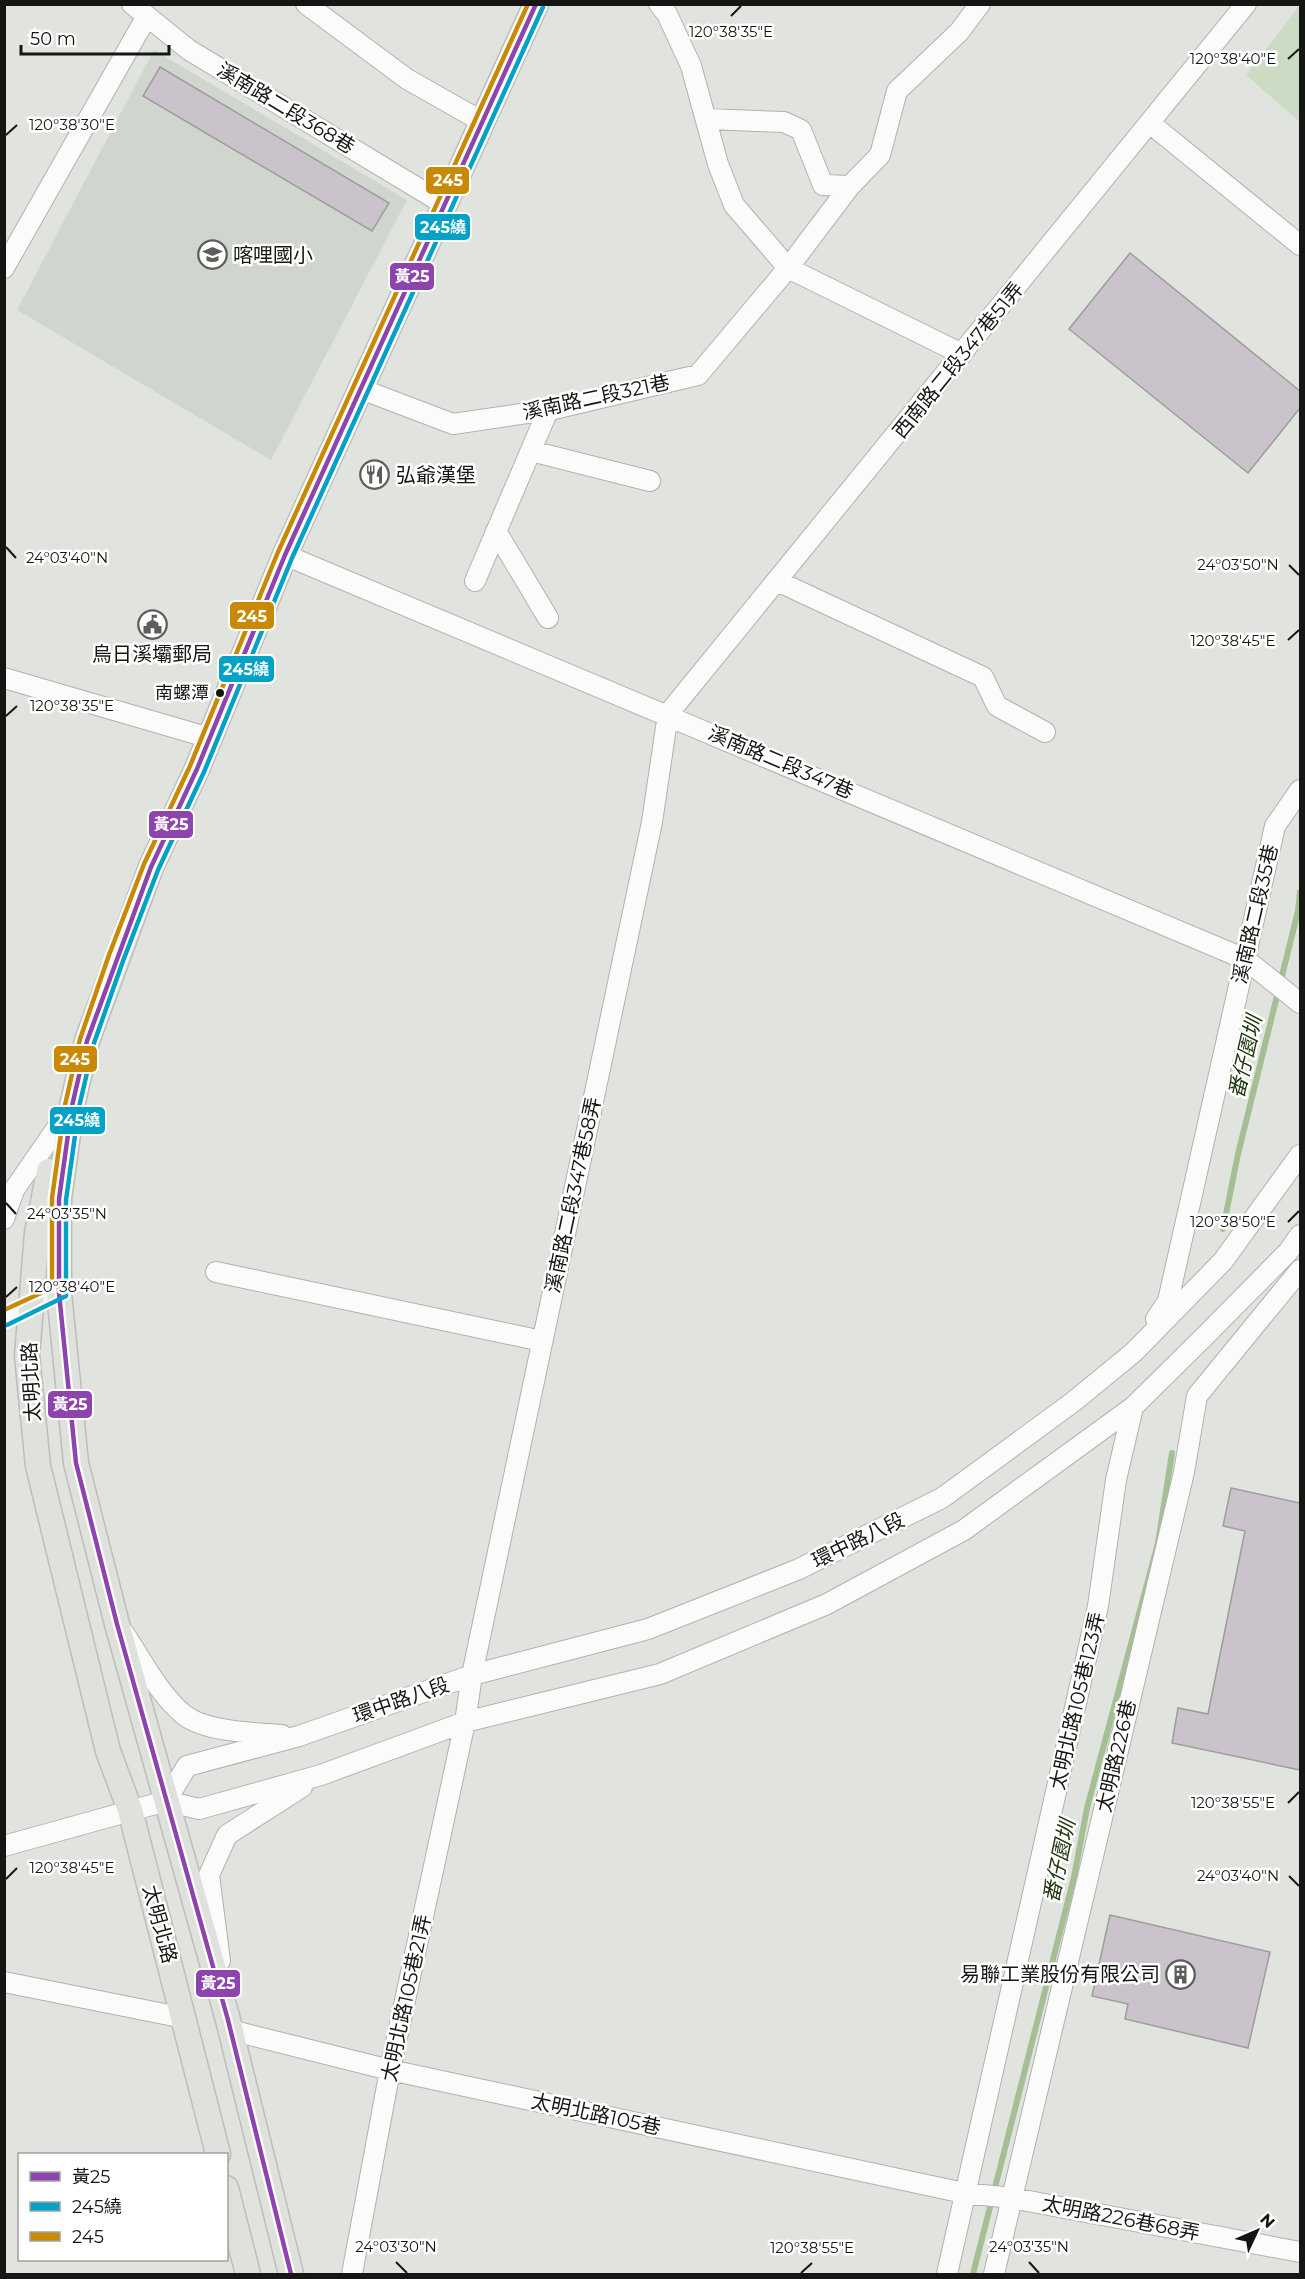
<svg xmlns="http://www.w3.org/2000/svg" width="1305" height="2279" font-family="Montserrat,'Noto Sans TC',sans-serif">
	<rect width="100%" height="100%" fill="#e1e3df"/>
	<path fill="#d0d6cd" d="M 154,50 L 407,200 L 271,460 L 17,310 Z"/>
	<path fill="#ccdbc3" d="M 1300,5 L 1300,122 L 1246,75 Z"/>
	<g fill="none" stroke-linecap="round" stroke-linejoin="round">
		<path stroke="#a5bf95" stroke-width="6" d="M 1223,1229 L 1238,1154 L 1298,911 L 1300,892
			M 973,2274 L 1074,1877 L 1087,1808 L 1158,1543 L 1172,1453"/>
	</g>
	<path fill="#cac3cc" stroke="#9d9e9c" stroke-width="1.5" d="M 160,67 L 389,203 L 372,231 L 143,96 Z
		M 1130,253 L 1300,391 L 1300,408 L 1248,473 L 1069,329 Z
		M 1231,1488 L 1300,1503 L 1300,1770 L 1172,1743 L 1178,1708 L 1208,1714 L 1245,1531 L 1223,1526 Z
		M 1110,1915 L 1270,1952 L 1248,2048 L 1125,2019 L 1128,2004 L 1092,1996 Z"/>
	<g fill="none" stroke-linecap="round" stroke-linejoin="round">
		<defs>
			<path id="minor" d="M 132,4 L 189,50 L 444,204
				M 306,4 L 407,79 L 481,121
				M 659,4 L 667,14 L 691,66 L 718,164 L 734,205 L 788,268 L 962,354
				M 707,119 L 784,122 L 801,130 L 823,185 L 850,186
				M 1151,124 L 1300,245
				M 4,268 L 147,16
				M 361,389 L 453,424 L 554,409 L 698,375 L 788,268 L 850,186 L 880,155 L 897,91 L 959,32 L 980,4
				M 531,451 L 650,481
				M 496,531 L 548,618
				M 285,555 L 1245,959 L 1300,1003
				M 475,581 L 549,408
				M 777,581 L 983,677 L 997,706 L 1045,732
				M 4,678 L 210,738
				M 4,1219 L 14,1190 L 72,1106
				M 216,1272 L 542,1341
				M 4,1318 L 59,1293
				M 1156,1319 L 1168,1301 L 1275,826 L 1300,790
				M 123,1632 C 141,1658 158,1693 183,1714 C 204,1732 255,1733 282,1735
				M 166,1801 L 187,1766 L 299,1736 L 472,1675 L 648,1629 L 799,1569 L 942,1498 L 1073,1402 L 1134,1352 L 1223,1261 L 1300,1155
				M 4,1846 L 166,1801 L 199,1809 L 321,1775 L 465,1722 L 660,1674 L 827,1604 L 964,1530 L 1133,1407 L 1205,1336 L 1288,1252 L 1300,1235
				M 220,1961 L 209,1875 L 227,1835 L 302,1787
				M 4,1982 L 184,2018
				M 230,2030 L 390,2070 L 964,2193 L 1012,2198 L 1300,2252
				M 352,2274 L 390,2070 L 465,1722 L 472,1675 L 652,822 L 668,714 L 1246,4
				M 947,2274 L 1098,1606 L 1116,1480 L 1133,1407
				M 994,2274 L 1184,1472 L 1197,1396 L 1300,1270"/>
			<path id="major" d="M 49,1171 L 37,1233 L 27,1356 L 38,1466 L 108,1751 L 130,1810 L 218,2154
				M 226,2188 L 248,2274
				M 291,2274 L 228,2020 L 117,1624 L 76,1463 L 59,1293 L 59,1199 L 72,1106 L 87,1041 L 151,867 L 197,769 L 285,555 L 536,4"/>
		</defs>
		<use href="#minor" stroke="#b1b2b0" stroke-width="22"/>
		<use href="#major" stroke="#bdbdbc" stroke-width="27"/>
		<use href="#minor" stroke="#fafbfa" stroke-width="20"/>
		<use href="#major" stroke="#dee1dc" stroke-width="24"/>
		<defs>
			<path id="bus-1" d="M 291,2274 L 228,2020 L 117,1624 L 76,1463 L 59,1293 L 59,1199 L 72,1106 L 87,1041 L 151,867 L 197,769 L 285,555 L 536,4"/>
			<path id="bus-2" d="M 7,1325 L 66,1296 L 66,1200 L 79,1107 L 94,1043 L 123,961 L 158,870 L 204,772 L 292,558 L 543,7"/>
			<path id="bus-3" d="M 4,1310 L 52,1288 L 52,1198 L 65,1105 L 80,1039 L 109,955 L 144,864 L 190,766 L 278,552 L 528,4"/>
		</defs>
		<use href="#bus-1" stroke="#fff" stroke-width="9"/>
		<use href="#bus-2" stroke="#fff" stroke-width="9"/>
		<use href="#bus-3" stroke="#fff" stroke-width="9"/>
		<use href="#bus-1" stroke="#8e44ad" stroke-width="4.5"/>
		<use href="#bus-2" stroke="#01a2c5" stroke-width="4.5"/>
		<use href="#bus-3" stroke="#ca8904" stroke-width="4.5"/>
	</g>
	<path fill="none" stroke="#151614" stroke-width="2" d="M 731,16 L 741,6M 1288,59 L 1299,49M 6,135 L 17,125M 6,547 L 16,558M 1289,565 L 1299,575M 1288,640 L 1299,630M 6,716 L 17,706M 6,1203 L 16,1214M 1288,1222 L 1299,1211M 6,1297 L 17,1287M 1288,1803 L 1299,1792M 1289,1876 L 1299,1886M 6,1879 L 17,1868M 396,2262 L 407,2273M 1029,2262 L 1039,2273M 801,2273 L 812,2263"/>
	<defs>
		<symbol id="school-ring" viewBox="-11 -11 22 22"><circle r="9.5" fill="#fff" stroke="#5c5e5b" stroke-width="1.5"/><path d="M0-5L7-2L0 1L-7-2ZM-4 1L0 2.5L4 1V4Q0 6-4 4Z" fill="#5c5e5b"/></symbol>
		<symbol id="restaurant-ring" viewBox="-11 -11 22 22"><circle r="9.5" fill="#fff" stroke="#5c5e5b" stroke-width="1.5"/><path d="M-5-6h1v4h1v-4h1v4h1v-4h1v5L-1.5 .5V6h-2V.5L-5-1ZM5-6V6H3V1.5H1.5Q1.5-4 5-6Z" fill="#5c5e5b"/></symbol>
		<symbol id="civic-ring" viewBox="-11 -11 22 22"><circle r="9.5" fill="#fff" stroke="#5c5e5b" stroke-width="1.5"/><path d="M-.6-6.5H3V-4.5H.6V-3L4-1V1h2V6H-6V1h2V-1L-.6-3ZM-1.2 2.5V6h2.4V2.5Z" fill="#5c5e5b"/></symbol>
		<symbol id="building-ring" viewBox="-11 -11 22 22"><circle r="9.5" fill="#fff" stroke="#5c5e5b" stroke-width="1.5"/><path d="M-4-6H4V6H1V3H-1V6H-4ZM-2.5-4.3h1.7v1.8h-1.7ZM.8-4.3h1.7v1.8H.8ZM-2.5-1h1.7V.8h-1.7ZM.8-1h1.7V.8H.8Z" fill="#5c5e5b"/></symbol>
	</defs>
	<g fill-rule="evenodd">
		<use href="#school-ring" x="196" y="238" width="33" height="33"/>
		<use href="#restaurant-ring" x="358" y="458" width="33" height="33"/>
		<use href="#civic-ring" x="136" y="608" width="33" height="33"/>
		<use href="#building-ring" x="1164" y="1958" width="33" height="33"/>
	</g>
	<circle fill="#151614" stroke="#fff" stroke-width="2" cx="220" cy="693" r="5"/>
	<g text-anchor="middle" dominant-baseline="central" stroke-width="5" stroke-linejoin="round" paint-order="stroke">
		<g font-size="18" fill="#151614" stroke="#fff" text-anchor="end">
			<text x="209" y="693">南螺潭</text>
		</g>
		<g font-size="20" fill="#151614" stroke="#fff">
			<text transform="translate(286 108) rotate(31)">溪南路二段368巷</text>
			<text transform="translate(958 360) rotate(-51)">西南路二段347巷51弄</text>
			<text transform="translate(596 397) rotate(-12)">溪南路二段321巷</text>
			<text transform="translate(781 762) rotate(23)">溪南路二段347巷</text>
			<text transform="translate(1255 914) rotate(-77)">溪南路二段35巷</text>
			<text transform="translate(573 1195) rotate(-78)">溪南路二段347巷58弄</text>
			<text transform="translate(31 1382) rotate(-93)">太明北路</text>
			<text transform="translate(858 1540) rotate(-26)">環中路八段</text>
			<text transform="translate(401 1700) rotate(-19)">環中路八段</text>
			<text transform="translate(1077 1701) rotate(-77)">太明北路105巷123弄</text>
			<text transform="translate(1116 1756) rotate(-77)">太明路226巷</text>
			<text transform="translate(160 1924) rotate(75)">太明北路</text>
			<text transform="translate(406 1998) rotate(-78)">太明北路105巷21弄</text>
			<text transform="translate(596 2114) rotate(12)">太明北路105巷</text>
			<text transform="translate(1121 2218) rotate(11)">太明路226巷68弄</text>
		</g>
		<g font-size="20" fill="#151614" stroke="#fff" text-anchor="start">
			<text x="233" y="255">喀哩國小</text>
			<text x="396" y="475">弘爺漢堡</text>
			<text x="152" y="654" text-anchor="middle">烏日溪壩郵局</text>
			<text x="1160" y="1974" text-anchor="end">易聯工業股份有限公司</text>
		</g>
		<g font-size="21" font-style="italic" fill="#20370e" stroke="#fff">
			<text transform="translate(1245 1057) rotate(-77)">番仔園圳</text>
			<text transform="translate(1059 1861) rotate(-78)">番仔園圳</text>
		</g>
	</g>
	<g font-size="15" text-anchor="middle" fill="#151614" stroke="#fff" stroke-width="5" stroke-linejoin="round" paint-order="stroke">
		<text x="731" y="37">120°38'35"E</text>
		<text x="1233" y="64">120°38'40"E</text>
		<text x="72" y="130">120°38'30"E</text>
		<text x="67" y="563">24°03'40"N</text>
		<text x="1238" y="570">24°03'50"N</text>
		<text x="1233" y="646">120°38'45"E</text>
		<text x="72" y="711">120°38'35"E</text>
		<text x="67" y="1219">24°03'35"N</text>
		<text x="1233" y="1227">120°38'50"E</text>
		<text x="72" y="1292">120°38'40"E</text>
		<text x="1233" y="1808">120°38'55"E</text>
		<text x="72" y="1873">120°38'45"E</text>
		<text x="1238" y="1881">24°03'40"N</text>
		<text x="396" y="2252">24°03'30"N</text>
		<text x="1029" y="2252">24°03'35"N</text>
		<text x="812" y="2253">120°38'55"E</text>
	</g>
	<g stroke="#fff" stroke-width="2">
		<rect x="425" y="166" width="45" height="29" rx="6" fill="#ca8904"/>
		<rect x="414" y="213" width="57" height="28" rx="6" fill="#01a2c5"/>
		<rect x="389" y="262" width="46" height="29" rx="6" fill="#8e44ad"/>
		<rect x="229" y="601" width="46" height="29" rx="6" fill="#ca8904"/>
		<rect x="218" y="655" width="57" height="28" rx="6" fill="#01a2c5"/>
		<rect x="148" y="810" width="46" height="29" rx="6" fill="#8e44ad"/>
		<rect x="53" y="1045" width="45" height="28" rx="6" fill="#ca8904"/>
		<rect x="49" y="1106" width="57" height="29" rx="6" fill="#01a2c5"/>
		<rect x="47" y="1390" width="46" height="29" rx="6" fill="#8e44ad"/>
		<rect x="195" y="1969" width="46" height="29" rx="6" fill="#8e44ad"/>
	</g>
	<g font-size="16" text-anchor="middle" font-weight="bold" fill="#fff">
		<text x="448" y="186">245</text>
		<text x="443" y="233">245繞</text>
		<text x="412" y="282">黃25</text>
		<text x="252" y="622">245</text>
		<text x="246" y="675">245繞</text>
		<text x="171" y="830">黃25</text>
		<text x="75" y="1065">245</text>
		<text x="77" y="1126">245繞</text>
		<text x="70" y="1410">黃25</text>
		<text x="218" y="1989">黃25</text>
	</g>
	<rect width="1305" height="2279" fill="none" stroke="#151614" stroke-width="12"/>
	<rect x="18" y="2153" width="210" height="108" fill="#ffffff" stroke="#a1a2a1" stroke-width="1.5"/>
	<rect x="30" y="2172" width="30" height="9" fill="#8e44ad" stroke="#a1a2a1" stroke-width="1.5"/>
	<text x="72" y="2183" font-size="18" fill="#151614">黃25</text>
	<rect x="30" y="2202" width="30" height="9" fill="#01a2c5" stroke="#a1a2a1" stroke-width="1.5"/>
	<text x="72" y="2213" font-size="18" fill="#151614">245繞</text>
	<rect x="30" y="2232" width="30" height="9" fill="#ca8904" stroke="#a1a2a1" stroke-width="1.5"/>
	<text x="72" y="2243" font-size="18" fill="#151614">245</text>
	<g transform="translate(1257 2231) rotate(46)" stroke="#ffffff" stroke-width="4.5" paint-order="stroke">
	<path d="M0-4.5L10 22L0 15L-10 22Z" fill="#151614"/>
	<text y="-9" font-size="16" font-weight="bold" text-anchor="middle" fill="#151614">N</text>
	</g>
	<path d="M21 45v9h148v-9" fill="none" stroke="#151614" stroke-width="3"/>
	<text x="30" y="45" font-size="18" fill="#151614" stroke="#ffffff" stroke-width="4.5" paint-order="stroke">50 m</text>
</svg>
